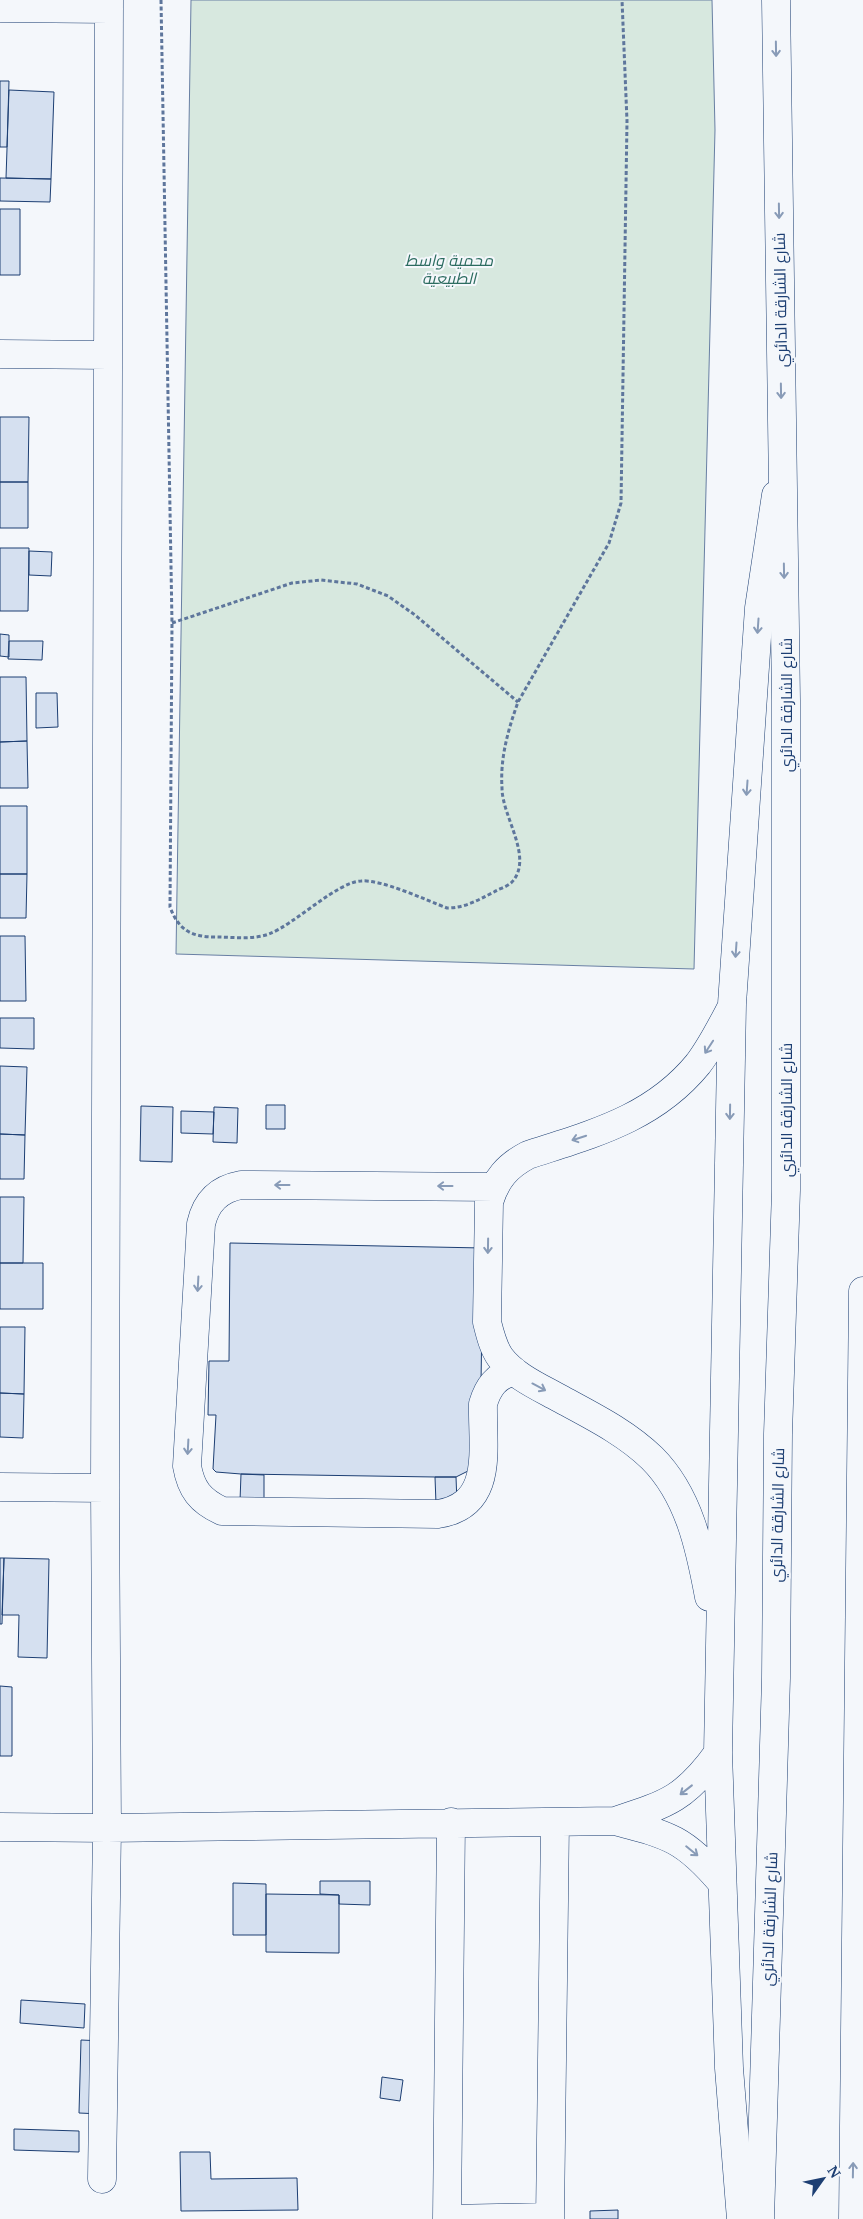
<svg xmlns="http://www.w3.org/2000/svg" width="863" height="2219" font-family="'Noto Serif',Cairo,serif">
	<rect width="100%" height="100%" fill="#f4f7fb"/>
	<path fill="#d7e8df" stroke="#687fa3" d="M 191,0 L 712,0 L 715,130 L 694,969 L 176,954 Z"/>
	<path fill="#d5e0f0" stroke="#1d3f73" d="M 0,81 L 9,81 L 7,147 L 0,147 Z
		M 9,90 L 54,92 L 51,179 L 6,178 Z
		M 0,178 L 51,179 L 50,202 L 0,201 Z
		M 0,209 L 20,209 L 20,275 L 0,275 Z
		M 0,417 L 29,417 L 28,482 L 0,482 Z
		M 0,482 L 28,482 L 28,528 L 0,528 Z
		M 0,548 L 29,548 L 28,611 L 0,611 Z
		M 29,551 L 52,552 L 51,576 L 29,575 Z
		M 0,634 L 9,635 L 9,657 L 0,656 Z
		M 9,641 L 43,641 L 42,660 L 8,659 Z
		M 0,677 L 26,677 L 27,741 L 0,742 Z
		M 36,693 L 57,693 L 58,727 L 36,728 Z
		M 27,741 L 28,788 L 0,788 L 0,742 Z
		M 0,806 L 27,806 L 27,874 L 0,874 Z
		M 0,874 L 27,874 L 26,918 L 0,918 Z
		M 0,936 L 25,936 L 26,1001 L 0,1001 Z
		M 0,1018 L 34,1018 L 34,1049 L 0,1048 Z
		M 0,1066 L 27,1067 L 25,1135 L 0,1134 Z
		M 266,1105 L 285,1105 L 285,1129 L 266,1129 Z
		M 141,1106 L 173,1107 L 172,1162 L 140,1161 Z
		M 214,1107 L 238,1108 L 237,1143 L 213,1142 Z
		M 181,1111 L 214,1112 L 213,1134 L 181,1133 Z
		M 0,1134 L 25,1135 L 24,1179 L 0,1179 Z
		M 0,1197 L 24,1197 L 23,1263 L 0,1263 Z
		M 230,1243 L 483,1248 L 480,1452 L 470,1470 L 456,1477 L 435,1477 L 241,1474 L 216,1472 L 213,1469 L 216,1415 L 208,1415 L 209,1361 L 229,1361 Z
		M 0,1263 L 43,1263 L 43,1309 L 0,1309 Z
		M 0,1327 L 25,1327 L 24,1394 L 0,1393 Z
		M 0,1393 L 24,1394 L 23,1438 L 0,1437 Z
		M 241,1474 L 264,1475 L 264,1501 L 240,1501 Z
		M 435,1477 L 456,1477 L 457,1503 L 436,1504 Z
		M 0,1558 L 4,1558 L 2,1624 L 0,1624 Z
		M 4,1558 L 49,1559 L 47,1658 L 18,1657 L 19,1615 L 2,1615 Z
		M 0,1686 L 12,1687 L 12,1756 L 0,1756 Z
		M 320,1881 L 370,1881 L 370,1905 L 339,1904 L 339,1895 L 320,1894 Z
		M 233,1883 L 266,1884 L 266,1935 L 233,1935 Z
		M 266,1894 L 339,1895 L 339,1953 L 266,1952 Z
		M 21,2000 L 85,2004 L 84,2028 L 20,2023 Z
		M 81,2040 L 103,2041 L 101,2114 L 79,2113 Z
		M 382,2077 L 403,2080 L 400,2101 L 380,2098 Z
		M 14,2129 L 79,2131 L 79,2152 L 14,2150 Z
		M 180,2152 L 210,2152 L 211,2179 L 297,2178 L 298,2210 L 181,2211 Z
		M 618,2210 L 618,2219 L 590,2219 L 590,2211 Z"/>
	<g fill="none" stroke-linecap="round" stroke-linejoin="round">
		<defs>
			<path id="minor" d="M 0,8 L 109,9
				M 0,354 L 108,355
				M 494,1187 L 241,1185 C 219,1189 206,1202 201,1224 L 187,1466 C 191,1489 200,1501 222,1511 L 438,1514 C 495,1505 482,1449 483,1404 C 488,1387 496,1376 514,1371
				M 0,1487 L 105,1488
				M 709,1597 C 700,1548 689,1495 652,1458 C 625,1432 592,1416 559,1398 C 539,1387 514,1376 500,1357 C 493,1347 490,1334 487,1322 L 489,1202 C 496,1179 507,1166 528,1155 C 592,1134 653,1119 698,1064 C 711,1047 721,1027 731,1008
				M 615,1821 C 667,1804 685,1799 718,1753
				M 0,1827 L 107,1828 L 615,1821 C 669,1835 685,1839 722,1883
				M 102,2179 L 107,1828 L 105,1488 L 109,0
				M 447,2219 L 451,1822
				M 447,2219 L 550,2217
				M 550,2219 L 555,1822
				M 741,2219 L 729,2068 L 718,1753 L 732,1004 L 759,608 L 776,495"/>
			<path id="highway" d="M 760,2219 L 776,1678 L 778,1434 L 786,1190 L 786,700 L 776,0
				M 853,2219 L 863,1291"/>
		</defs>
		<use href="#minor" stroke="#1d3f73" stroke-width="29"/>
		<use href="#highway" stroke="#1d3f73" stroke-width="29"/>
		<path stroke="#5e769c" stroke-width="3" stroke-dasharray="4 2.5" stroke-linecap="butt" d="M 161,0 L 172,623 L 170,907 C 179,931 192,937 216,937 C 233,937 253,940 269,934 C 295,924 337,882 361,881 C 381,879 426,900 447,908 C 465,908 478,900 494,892 C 499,889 506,887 511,883 C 535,859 502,817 502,788 C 500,758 508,730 518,702 L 609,543 L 621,503 L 627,121 L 622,0
			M 172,623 L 292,583 L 321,580 L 357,584 L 388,596 L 415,615 L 518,702"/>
		<use href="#minor" stroke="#f4f7fb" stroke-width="28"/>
		<use href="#highway" stroke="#f4f7fb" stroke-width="28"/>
	</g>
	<defs><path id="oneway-shaft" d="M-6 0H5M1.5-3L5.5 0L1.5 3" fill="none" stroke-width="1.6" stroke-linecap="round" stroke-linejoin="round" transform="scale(1.25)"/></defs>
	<g stroke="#889bb7">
		<use href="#oneway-shaft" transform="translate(776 49) rotate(89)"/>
		<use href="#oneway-shaft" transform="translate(779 211) rotate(89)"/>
		<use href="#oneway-shaft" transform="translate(781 391) rotate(89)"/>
		<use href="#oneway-shaft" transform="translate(784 571) rotate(89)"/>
		<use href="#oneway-shaft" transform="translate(758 626) rotate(94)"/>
		<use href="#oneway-shaft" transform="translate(747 788) rotate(94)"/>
		<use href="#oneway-shaft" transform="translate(736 950) rotate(94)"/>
		<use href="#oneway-shaft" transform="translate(709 1047) rotate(123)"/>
		<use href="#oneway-shaft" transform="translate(730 1112) rotate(91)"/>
		<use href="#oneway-shaft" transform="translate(579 1138) rotate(162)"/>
		<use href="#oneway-shaft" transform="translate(282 1185) rotate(-180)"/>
		<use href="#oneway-shaft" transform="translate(445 1186) rotate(-180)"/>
		<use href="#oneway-shaft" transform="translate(488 1246) rotate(91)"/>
		<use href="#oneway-shaft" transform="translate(198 1284) rotate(93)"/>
		<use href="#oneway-shaft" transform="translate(539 1387) rotate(28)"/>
		<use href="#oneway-shaft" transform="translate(188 1447) rotate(93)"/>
		<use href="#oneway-shaft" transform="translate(686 1790) rotate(142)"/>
		<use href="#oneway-shaft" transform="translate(692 1851) rotate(39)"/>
		<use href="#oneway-shaft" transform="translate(853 2170) rotate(-89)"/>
	</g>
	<g text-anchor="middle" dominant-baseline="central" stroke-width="4" stroke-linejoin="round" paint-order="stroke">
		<g font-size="16" font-style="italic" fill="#2c6c60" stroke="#f4f7fb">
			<text x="449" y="260">محمية واسط<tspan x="449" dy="18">الطبيعية</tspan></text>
		</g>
		<g font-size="16" fill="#1d3f73" stroke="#f4f7fb">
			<text transform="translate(780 300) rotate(-91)">شارع الشارقة الدائري</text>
			<text transform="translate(786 705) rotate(-90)">شارع الشارقة الدائري</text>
			<text transform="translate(786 1110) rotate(-90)">شارع الشارقة الدائري</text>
			<text transform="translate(777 1515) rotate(-89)">شارع الشارقة الدائري</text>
			<text transform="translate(769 1919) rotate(-88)">شارع الشارقة الدائري</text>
		</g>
	</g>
	<g transform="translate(823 2179) rotate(57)" stroke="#f4f7fb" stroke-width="4" paint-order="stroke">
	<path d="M0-4L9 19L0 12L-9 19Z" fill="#1d3f73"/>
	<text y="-8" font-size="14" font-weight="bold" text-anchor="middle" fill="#1d3f73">N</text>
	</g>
</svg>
